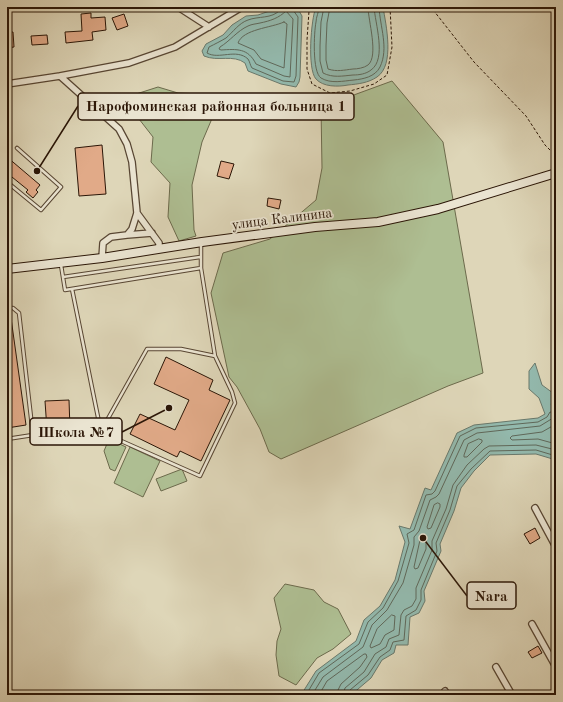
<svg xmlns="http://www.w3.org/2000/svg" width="563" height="702" font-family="'Old Standard TT',serif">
	<rect width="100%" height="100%" fill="#ded6b8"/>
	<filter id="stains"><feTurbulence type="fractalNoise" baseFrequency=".005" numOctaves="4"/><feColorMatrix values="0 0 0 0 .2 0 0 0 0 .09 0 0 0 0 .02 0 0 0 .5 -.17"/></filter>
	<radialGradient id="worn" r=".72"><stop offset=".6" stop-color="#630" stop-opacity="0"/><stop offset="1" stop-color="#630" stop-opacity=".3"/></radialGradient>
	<path fill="#aebe92" stroke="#6c6a4c" d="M 392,81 L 443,142 L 483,373 L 448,386 L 281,459 L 269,452 L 260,429 L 237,387 L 229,377 L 211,293 L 223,253 L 270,239 L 316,200 L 322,168 L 321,107 Z
		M 158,87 L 178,93 L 222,95 L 202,142 L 192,185 L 194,230 L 196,236 L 179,241 L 168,217 L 170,183 L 151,162 L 153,137 L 139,119 L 133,95 Z
		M 109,439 L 126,447 L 115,471 L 110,469 L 104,451 Z
		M 130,447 L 160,461 L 143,497 L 114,483 Z
		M 182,469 L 187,481 L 161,491 L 156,479 Z
		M 285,584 L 314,590 L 324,602 L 338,609 L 351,634 L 333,649 L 317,658 L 296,685 L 279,676 L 276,655 L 277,641 L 281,629 L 274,598 Z"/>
	<path fill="#93b9ad" stroke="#69786b" d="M 281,7 L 298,9 L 302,16 L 300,77 L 299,82 L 296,87 L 281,84 L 248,71 L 245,63 C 233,54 218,62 204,56 L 202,51 L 206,44 L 223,35 L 232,25 L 246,16 L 258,15 Z
		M 316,7 L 383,7 C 386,25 395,65 377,77 C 368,83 358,84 348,85 C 338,87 323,87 316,79 C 307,69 311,19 316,7 Z
		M 535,363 L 542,385 L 553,393 L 556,392 L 556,398 L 551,404 L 556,412 L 556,460 L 536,454 L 490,455 L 474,471 L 461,488 L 454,511 L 440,544 L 441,551 L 424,591 L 425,601 L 419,613 L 410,617 L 408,645 L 396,645 L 394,653 L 382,660 L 371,678 L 351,695 L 301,695 L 316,671 L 356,641 L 364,620 L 380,606 L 395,580 L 405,542 L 399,526 L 410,529 L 425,488 L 431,490 L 457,433 L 474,425 L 538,418 L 545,414 L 539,398 L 529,389 L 529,371 Z"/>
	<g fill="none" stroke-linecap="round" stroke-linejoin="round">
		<path stroke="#5f685a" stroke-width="1" d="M 281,7 L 280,10 C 272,19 258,16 248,20 C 239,23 233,32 226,38 C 221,41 215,44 209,47 L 207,53 C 219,60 236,48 248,59 C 250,62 250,65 252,68 L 283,81 L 294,82 L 296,76 L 298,17 L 293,10 L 292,7
			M 319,7 C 319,12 316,17 316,22 C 314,32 312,72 321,78 C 331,84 343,81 354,80 C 363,79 375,77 380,67 C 389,48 380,27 379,7
			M 324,7 L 321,22 L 320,46 L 320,61 L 323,73 C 333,78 342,76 353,75 C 359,75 366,74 371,70 C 387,59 375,23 374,7
			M 330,7 L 327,23 L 326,46 L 326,60 L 328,69 C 337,72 344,70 353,69 C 357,69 364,68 368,65 C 379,56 368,20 368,7
			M 286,11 L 293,19 L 290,77 L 284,76 L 256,64 C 248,48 237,49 221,50 L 219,49 L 220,47 C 230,41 237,31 248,26 C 252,24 256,24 260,23 C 270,21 279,18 286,11 Z
			M 284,22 L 287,24 L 284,68 L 261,59 L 254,50 L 238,43 C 243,29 271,28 284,22 Z
			M 556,424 L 542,432 L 512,436 L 510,438 L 512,440 L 538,439 L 556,444
			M 479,439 L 482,440 L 482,442 L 467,457 L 464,457 L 464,455 L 468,444 Z
			M 438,503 L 440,504 L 440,507 L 431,528 L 428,529 L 427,527 L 434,505 Z
			M 425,536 L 426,538 L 426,549 L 418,568 L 415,569 L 414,567 L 420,540 Z
			M 392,615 L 395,616 L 394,630 L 385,635 L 380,644 L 371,648 L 370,646 L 377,629 Z
			M 306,695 L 319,673 L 359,644 L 368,622 L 383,608 L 398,581 L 409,543 L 407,534 L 414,530 L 426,495 L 432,494 L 435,491 L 460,436 L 476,428 L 538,422 L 547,417 L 550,412 L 556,413
			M 312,695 L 323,677 L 363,647 L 372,625 L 387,610 L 403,583 L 414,545 L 414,537 L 419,531 L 430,500 L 436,497 L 439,494 L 464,440 L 477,433 L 540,426 L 553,418 L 556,418
			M 319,695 L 327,681 L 364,654 L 366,654 L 367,657 L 360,667 L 341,684 L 338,690 L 337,695
			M 343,695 L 345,688 L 364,672 L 375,654 L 386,647 L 389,639 L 399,635 L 401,615 L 404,610 L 412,606 L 416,599 L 416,588 L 432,550 L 432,541 L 446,509 L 453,485 L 467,465 L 484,449 L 489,446 L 536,445 L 556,450
			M 348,695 L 350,690 L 368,675 L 380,657 L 390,650 L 393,642 L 404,640 L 406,616 L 416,610 L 421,600 L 421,590 L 437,551 L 436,543 L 450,510 L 457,486 L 471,469 L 490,451 L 536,450 L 556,456"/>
	</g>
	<path fill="#e1aa88" stroke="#2b1607" d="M 91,13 L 91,18 L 105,17 L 106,30 L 92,32 L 93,40 L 66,43 L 65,32 L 82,31 L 81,14 Z
		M 124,14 L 128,26 L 117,30 L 112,18 Z
		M 7,32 L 13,32 L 14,47 L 7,48 Z
		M 47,35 L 48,44 L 32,45 L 31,36 Z
		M 102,145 L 106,194 L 79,196 L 75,148 Z
		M 7,157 L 40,185 L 36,190 L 38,192 L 33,198 L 26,192 L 28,190 L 7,173 Z
		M 221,161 L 234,164 L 229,179 L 217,176 Z
		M 268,198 L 281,200 L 279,209 L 267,206 Z
		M 7,311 L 10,311 L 26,425 L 7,428 Z
		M 166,357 L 213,380 L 209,390 L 230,400 L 201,461 L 180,451 L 177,457 L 130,434 L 140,414 L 175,430 L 189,400 L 154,384 Z
		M 69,400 L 70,429 L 47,430 L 45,401 Z
		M 535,528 L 540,538 L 530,544 L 524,534 Z
		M 538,646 L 542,653 L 532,658 L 528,652 Z"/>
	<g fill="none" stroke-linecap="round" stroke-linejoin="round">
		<defs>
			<path id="lane" d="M 7,182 L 41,210 L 61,187 L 17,148
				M 61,265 L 65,290 L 201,268
				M 63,277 L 200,257
				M 72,289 L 101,432 L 200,476 L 235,403 L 232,392 L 215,356 L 201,268 L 201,244
				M 7,308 L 13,308 L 19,313 L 33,435 L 7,439
				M 101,431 L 147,349 L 181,349 L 215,356"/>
			<path id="street" d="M 178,7 L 209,27
				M 60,76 L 129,63 L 175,47 L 242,7
				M 7,84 L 60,76 L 119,129 L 127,144 L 132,162 L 137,213 L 132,229 L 127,235 L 111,237 L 103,243 L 102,258
				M 137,213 L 159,243 L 159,249
				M 127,235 L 152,233
				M 535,508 L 556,547
				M 532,624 L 556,667
				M 496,667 L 512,695
				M 445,691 L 447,695"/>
			<path id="secondary" d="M 7,269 L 102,258 L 202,242 L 315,227 L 378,222 L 438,209 L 556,173"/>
		</defs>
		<use href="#lane" stroke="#584633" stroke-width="4.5"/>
		<use href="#street" stroke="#584633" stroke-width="8"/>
		<use href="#secondary" stroke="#2b1607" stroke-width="10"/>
		<path stroke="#2b1607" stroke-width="1" stroke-dasharray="3 2" stroke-linecap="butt" d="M 308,7 L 309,11 L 307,40 L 307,69 L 312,84 L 330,93 L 350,91 L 374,84 L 387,75 L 392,47 L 390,7
			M 429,7 L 434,11 L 474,62 L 526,116 L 545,145 L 556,156"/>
		<use href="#lane" stroke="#eae4d1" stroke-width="2.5"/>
		<use href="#street" stroke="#eae4d1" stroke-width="5.5"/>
		<use href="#secondary" stroke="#eae4d1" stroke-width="8"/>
	</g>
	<g text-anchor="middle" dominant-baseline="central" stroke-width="3.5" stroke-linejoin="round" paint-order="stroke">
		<g font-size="14" fill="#2b1607" stroke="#eae4d1">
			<text transform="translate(282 219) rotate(-7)">улица Калинина</text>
		</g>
	</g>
	<path fill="none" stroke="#2b1607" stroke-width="1.5" d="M37 171L78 106M169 408L122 432M423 538L467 596"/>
	<g fill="#2b1607" stroke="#eae4d1" stroke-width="1.5">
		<circle cx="37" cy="171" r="4"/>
		<circle cx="169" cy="408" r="4"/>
		<circle cx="423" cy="538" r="4"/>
	</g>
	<g fill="#eae4d1" stroke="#2b1607" stroke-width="1.5">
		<rect x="78" y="93" width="276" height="27" rx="4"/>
		<rect x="30" y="418" width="92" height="27" rx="4"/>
		<rect x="467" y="582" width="49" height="27" rx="4"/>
	</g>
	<g font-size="15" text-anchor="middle" font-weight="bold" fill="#2b1607">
		<text x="216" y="111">Нарофоминская районная больница 1</text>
		<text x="76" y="437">Школа №7</text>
		<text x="491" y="601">Nara</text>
	</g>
	<rect width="563" height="702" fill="none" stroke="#ded6b8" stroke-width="24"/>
	<rect x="8" y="8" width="547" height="686" fill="none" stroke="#2b1607" stroke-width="2"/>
	<rect x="12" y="12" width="539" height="678" fill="none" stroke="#2b1607"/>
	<rect width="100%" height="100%" filter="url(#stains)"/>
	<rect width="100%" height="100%" fill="url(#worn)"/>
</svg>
